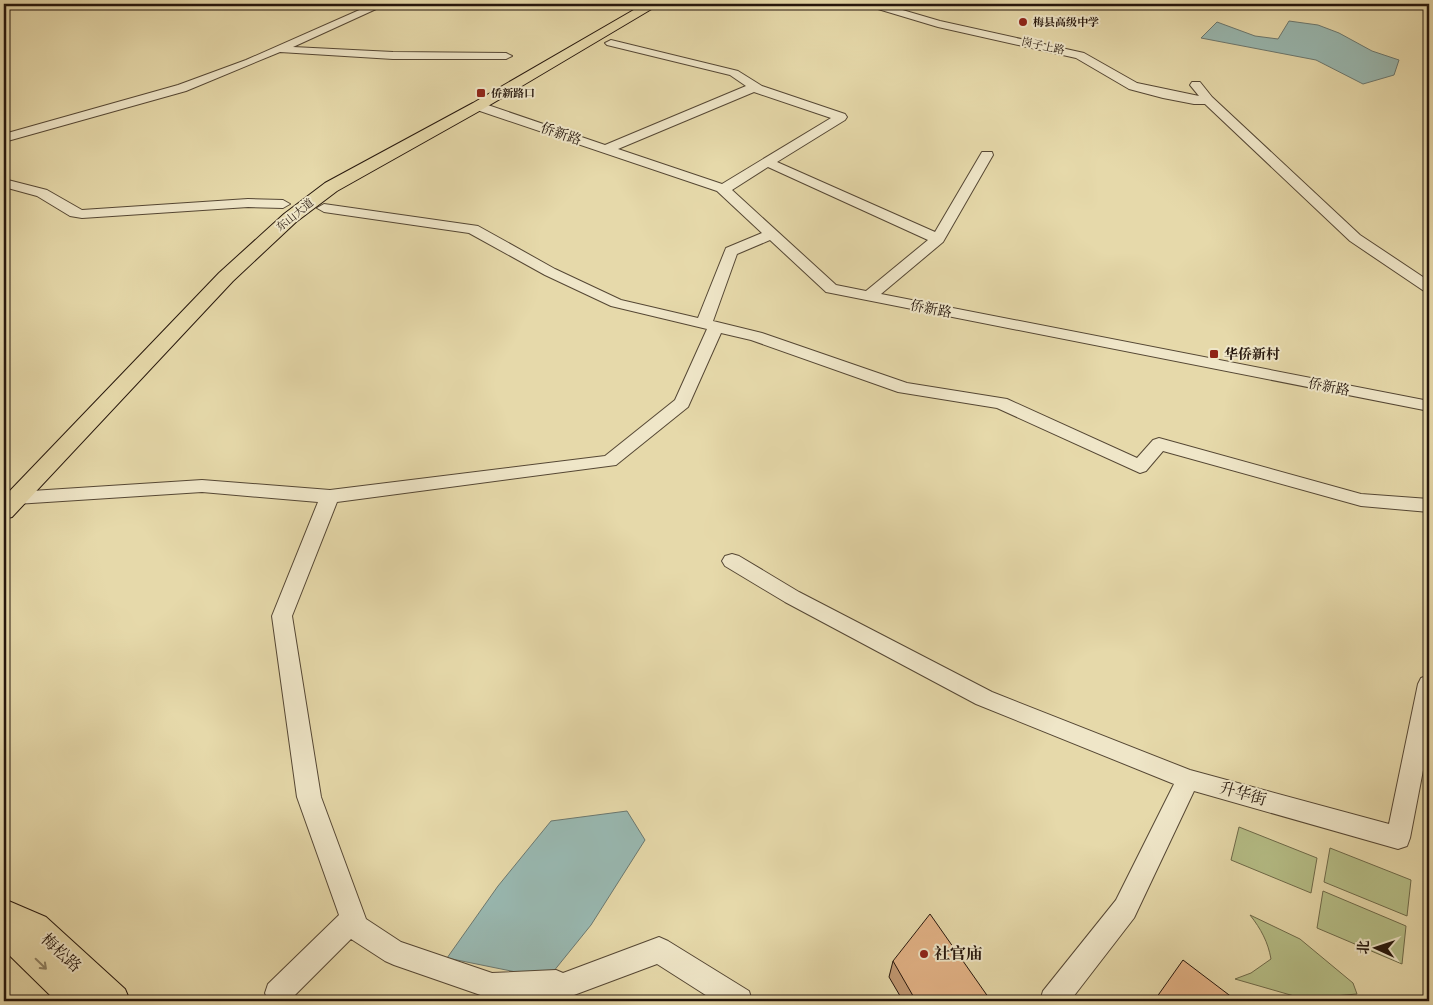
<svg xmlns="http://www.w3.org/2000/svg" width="1433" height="1005" font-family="Alegreya,'Noto Serif SC',serif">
	<rect width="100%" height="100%" fill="#e6d9aa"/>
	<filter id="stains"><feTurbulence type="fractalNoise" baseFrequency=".004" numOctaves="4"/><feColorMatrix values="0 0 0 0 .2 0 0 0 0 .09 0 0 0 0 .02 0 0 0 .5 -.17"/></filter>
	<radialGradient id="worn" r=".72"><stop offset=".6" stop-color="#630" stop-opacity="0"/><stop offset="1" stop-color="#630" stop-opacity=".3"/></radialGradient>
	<path fill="#b6bf88" stroke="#6e6a4a" d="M 1239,827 L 1317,858 L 1311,893 L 1231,860 Z
		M 1330,848 L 1411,880 L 1407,916 L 1324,882 Z
		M 1323,891 L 1406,926 L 1402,964 L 1317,928 Z
		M 1250,915 L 1300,939 L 1353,983 L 1357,994 L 1334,996 L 1294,996 L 1235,979 L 1251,973 L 1271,959 C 1268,942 1261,929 1250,915 Z"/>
	<path fill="#99b9b2" stroke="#6b7870" d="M 1289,21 L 1318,25 L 1339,33 L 1372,51 L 1399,60 L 1394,75 L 1363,84 L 1316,60 L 1201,38 L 1217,22 L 1255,36 L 1278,39 Z
		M 627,811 L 645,840 L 591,925 L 553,972 L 516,972 L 447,958 L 498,886 L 551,821 Z"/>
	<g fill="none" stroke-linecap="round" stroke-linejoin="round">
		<defs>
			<path id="minor" d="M 373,4 L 387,4 L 293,47 L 393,52 L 506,53 L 512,56 L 506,59 L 393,59 L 280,52 L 186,91 L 4,142 L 4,134 L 178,85 L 246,60 Z
				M 867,4 L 882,4 L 940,21 L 1084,53 L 1137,83 L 1199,96 L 1190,85 L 1192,82 L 1200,82 L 1212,97 L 1360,235 L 1429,281 L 1429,292 L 1424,291 L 1350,241 L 1205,104 L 1194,104 L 1163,98 L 1129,89 L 1076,58 L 938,27 L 868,6 Z
				M 1407,4 L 1429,4 L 1429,7 L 1412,7 Z
				M 611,40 L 738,71 L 762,86 L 845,114 L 847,117 L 845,120 L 777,162 L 935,232 L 982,152 L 992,152 L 993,155 L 943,242 L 881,294 L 1429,401 L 1429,411 L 826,292 L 770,240 L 737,254 L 713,321 L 762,333 L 907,383 L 1007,399 L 1137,458 L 1153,440 L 1159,438 L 1361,494 L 1429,499 L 1429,512 L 1361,506 L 1163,451 L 1146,471 L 1140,473 L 997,408 L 898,392 L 751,340 L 721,333 L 688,407 L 616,465 L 337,502 L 292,616 L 321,797 L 366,919 L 401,942 L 492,973 L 556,970 L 563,973 L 659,937 L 668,941 L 749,991 L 752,1001 L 715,1001 L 657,964 L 558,1001 L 510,1001 L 511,998 L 492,999 L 394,965 L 385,961 L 351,939 L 294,996 L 296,1001 L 268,1001 L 265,993 L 268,984 L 339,915 L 297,797 L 272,616 L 318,502 L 202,492 L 16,504 L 9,503 L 7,498 L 9,493 L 16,492 L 202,480 L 330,490 L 605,456 L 675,400 L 707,329 L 611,306 L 545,275 L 469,233 L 324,212 L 317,208 L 324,204 L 478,226 L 555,269 L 621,300 L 698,318 L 726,248 L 762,233 L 717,191 L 474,109 L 472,106 L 474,103 L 482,103 L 605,145 L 746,86 L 730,75 L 607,45 L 605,43 ZM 754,92 L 831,118 L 722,184 L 618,149 ZM 768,167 L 928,240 L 866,291 L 836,285 L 732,190 Z
				M 4,179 L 47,190 L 82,210 L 248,199 L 283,200 L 290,204 L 283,208 L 248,207 L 82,218 L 70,216 L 37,196 L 4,187 Z
				M 732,554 L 739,556 L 799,592 L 992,692 L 1190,770 L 1389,824 L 1418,684 L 1421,678 L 1429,675 L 1429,739 L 1410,838 L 1407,846 L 1398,849 L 1194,791 L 1134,918 L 1070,1001 L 1040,1001 L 1043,991 L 1116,900 L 1174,784 L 976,704 L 785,602 L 725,566 L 722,561 L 725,556 Z"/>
			<path id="major" d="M 644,4 L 660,4 L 483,109 L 337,191 L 296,222 L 233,281 L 12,517 L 4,519 L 4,497 L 219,273 L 284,214 L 325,183 L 473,103 Z
				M 4,899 L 46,917 L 125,989 L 130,1001 L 56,1001 L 4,950 Z"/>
		</defs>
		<use href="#minor" stroke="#554734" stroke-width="2"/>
		<use href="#major" stroke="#25160c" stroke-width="2"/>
		<use href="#minor" fill="#efe6c8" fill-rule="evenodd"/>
		<use href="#major" fill="#e6d9aa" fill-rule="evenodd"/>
	</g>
	<path fill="#c39a74" stroke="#25160c" d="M 893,961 L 991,1001 L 903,1001 L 889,977 Z"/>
	<path fill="#e3b387" stroke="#25160c" d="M 930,914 L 991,1001 L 916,1001 L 893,961 Z
		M 1183,960 L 1237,1001 L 1154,1001 Z"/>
	<defs><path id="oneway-shaft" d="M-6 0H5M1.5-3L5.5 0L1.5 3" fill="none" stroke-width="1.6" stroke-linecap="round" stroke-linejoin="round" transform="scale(1.25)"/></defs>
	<use stroke="#8f8163" href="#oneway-shaft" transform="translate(41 964) rotate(44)"/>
	<g fill="#8f2418" stroke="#efe6c8" stroke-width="2">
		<circle cx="1023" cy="22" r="5"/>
		<rect x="476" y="88" width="10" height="10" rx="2.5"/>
		<rect x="1209" y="349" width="10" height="10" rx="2.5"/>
		<circle cx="924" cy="954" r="5"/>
	</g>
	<g text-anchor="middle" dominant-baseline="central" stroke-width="4" stroke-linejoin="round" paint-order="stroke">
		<g font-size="11" font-weight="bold" fill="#25160c" stroke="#efe6c8" text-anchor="start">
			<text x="1033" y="22">梅县高级中学</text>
			<text x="491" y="93">侨新路口</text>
		</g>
		<g font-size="11" fill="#25160c" stroke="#efe6c8">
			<text transform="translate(1043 46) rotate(12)">岗子上路</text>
			<text transform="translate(295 215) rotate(-39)">东山大道</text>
		</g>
		<g font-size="14" fill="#25160c" stroke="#efe6c8">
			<text transform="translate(561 134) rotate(19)">侨新路</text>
			<text transform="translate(931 309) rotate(11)">侨新路</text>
			<text transform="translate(1329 387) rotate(11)">侨新路</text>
		</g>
		<g font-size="14" font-weight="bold" fill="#25160c" stroke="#efe6c8" text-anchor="start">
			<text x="1224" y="354">华侨新村</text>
		</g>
		<g font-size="16" fill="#25160c" stroke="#efe6c8">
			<text transform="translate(1243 794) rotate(16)">升华街</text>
			<text transform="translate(61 953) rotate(43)">梅松路</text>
		</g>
		<g font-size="16" font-weight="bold" fill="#25160c" stroke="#efe6c8" text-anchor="start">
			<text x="934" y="954">社官庙</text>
		</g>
	</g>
	<rect width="1433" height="1005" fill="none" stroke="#e6d9aa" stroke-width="20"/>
	<rect x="5" y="5" width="1423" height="995" fill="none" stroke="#25160c" stroke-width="2.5"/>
	<rect x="10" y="10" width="1413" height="985" fill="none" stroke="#25160c"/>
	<g transform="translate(1376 948) rotate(273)" stroke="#efe6c8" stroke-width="4" paint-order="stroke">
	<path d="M0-4L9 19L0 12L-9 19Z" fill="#25160c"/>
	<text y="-8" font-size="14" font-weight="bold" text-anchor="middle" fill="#25160c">北</text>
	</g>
	<rect width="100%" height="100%" filter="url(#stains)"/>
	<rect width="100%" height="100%" fill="url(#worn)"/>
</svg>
